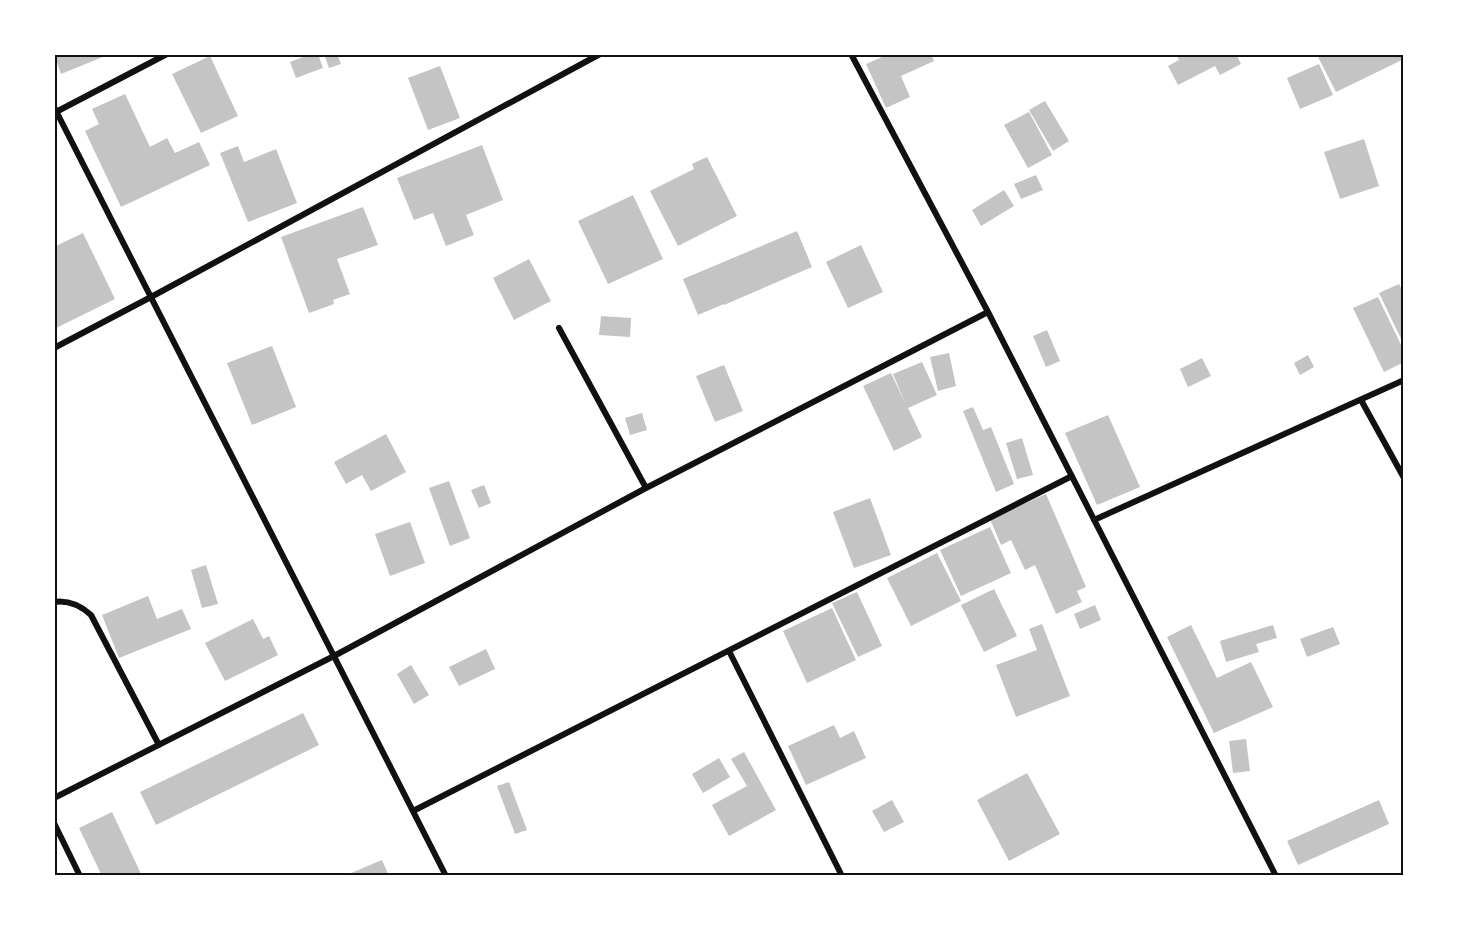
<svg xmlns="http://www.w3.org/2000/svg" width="1458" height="930" font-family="Karla,sans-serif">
	<rect width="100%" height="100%" fill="#fff"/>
	<path fill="#c4c4c4" d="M 54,54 L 110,54 L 61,74 Z
		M 311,54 L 318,54 L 323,68 L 296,78 L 290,62 Z
		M 324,54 L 337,54 L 341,64 L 329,68 Z
		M 889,54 L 931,54 L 934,61 L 901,76 L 910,97 L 886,108 L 866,64 Z
		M 1176,54 L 1236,54 L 1241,64 L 1220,75 L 1215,66 L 1178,85 L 1168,66 L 1179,60 Z
		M 1320,54 L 1404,54 L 1404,59 L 1336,92 L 1317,55 Z
		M 210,56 L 238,116 L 201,133 L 172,74 Z
		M 1319,64 L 1333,95 L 1300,109 L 1287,78 Z
		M 440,66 L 460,118 L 428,130 L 408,78 Z
		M 125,94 L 150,147 L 167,138 L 175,153 L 199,142 L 210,165 L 121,207 L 85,131 L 99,124 L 92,109 Z
		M 1045,101 L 1069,141 L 1053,151 L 1029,110 Z
		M 1029,112 L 1052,155 L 1028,168 L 1004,125 Z
		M 1364,139 L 1379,186 L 1340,199 L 1324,152 Z
		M 482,145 L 503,200 L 466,215 L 474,235 L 446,246 L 433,213 L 414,220 L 397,178 Z
		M 238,146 L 244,162 L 276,149 L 297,203 L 248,222 L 220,153 Z
		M 707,157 L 737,216 L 678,246 L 650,191 L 694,169 L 692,164 Z
		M 1036,175 L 1043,190 L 1021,199 L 1014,184 Z
		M 1004,190 L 1014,206 L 981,226 L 972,210 Z
		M 633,195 L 663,259 L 608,284 L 578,221 Z
		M 363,207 L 378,245 L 337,259 L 350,294 L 333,300 L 334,304 L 309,313 L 281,237 Z
		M 797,231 L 812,267 L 724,305 L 724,304 L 698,315 L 683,279 Z
		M 83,233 L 115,299 L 54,329 L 54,247 Z
		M 861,245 L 883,292 L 848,308 L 826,262 Z
		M 529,259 L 551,301 L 514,320 L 493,278 Z
		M 1399,284 L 1404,294 L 1404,345 L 1379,293 Z
		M 1378,297 L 1404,351 L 1404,362 L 1384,372 L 1353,308 Z
		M 601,316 L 631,318 L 630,337 L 599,335 Z
		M 1047,330 L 1060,361 L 1046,367 L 1033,336 Z
		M 272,346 L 296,407 L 252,425 L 227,363 Z
		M 949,353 L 956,386 L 938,391 L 930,357 Z
		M 1308,355 L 1314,367 L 1300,375 L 1294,363 Z
		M 1202,358 L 1211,376 L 1188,387 L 1180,369 Z
		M 922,362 L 937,395 L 908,408 L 922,437 L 894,451 L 863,386 L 891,373 L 906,405 L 893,374 Z
		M 724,365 L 743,411 L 715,422 L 696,376 Z
		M 973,407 L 983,430 L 991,427 L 1014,484 L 996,492 L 963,411 Z
		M 642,413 L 647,430 L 630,435 L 625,418 Z
		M 1108,415 L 1140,487 L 1097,505 L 1065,433 Z
		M 386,434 L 406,472 L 371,491 L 362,475 L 346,484 L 334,462 Z
		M 1022,438 L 1033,475 L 1017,479 L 1006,443 Z
		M 449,481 L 470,538 L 450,546 L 429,488 Z
		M 484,485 L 491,503 L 479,508 L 471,490 Z
		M 1046,494 L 1086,587 L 1077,591 L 1082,602 L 1056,614 L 1035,565 L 1025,570 L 1011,540 L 1001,545 L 990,519 Z
		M 870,498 L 891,555 L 854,568 L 833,512 Z
		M 410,522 L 425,563 L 390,576 L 375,534 Z
		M 990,527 L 1011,573 L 961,596 L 940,550 Z
		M 937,553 L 961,601 L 911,626 L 887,578 Z
		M 206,565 L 218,604 L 202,608 L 191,570 Z
		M 994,589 L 1017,636 L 984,652 L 961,605 Z
		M 857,592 L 882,646 L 858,657 L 832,603 Z
		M 148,596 L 157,619 L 182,609 L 191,629 L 119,658 L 102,615 Z
		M 1095,605 L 1101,620 L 1080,629 L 1074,614 Z
		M 832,608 L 856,660 L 807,683 L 783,631 Z
		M 253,619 L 263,639 L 269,636 L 278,655 L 225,681 L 205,643 Z
		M 1042,624 L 1070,696 L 1016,717 L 996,665 L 1037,650 L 1029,629 Z
		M 1191,625 L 1217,678 L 1251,662 L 1273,707 L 1214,733 L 1167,637 Z
		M 1273,625 L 1277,638 L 1256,644 L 1259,652 L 1226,662 L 1220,641 Z
		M 1333,627 L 1340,644 L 1307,657 L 1300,639 Z
		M 486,649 L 495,669 L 459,686 L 449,667 Z
		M 411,665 L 429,695 L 414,704 L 397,674 Z
		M 303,713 L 319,745 L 156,825 L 140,792 Z
		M 834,725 L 840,738 L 854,731 L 866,758 L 806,785 L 788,746 Z
		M 1246,739 L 1250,771 L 1233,773 L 1229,741 Z
		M 744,752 L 776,810 L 729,836 L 712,805 L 747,786 L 731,759 Z
		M 719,758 L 730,777 L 703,793 L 692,774 Z
		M 1027,773 L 1060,834 L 1009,861 L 977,800 Z
		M 509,782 L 527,830 L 515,834 L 497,786 Z
		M 892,800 L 904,822 L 884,832 L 872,811 Z
		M 1379,800 L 1389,824 L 1298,865 L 1287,841 Z
		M 112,812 L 142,876 L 102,876 L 79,828 Z
		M 382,860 L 389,876 L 344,876 Z"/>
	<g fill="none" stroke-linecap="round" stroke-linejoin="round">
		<path stroke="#111" stroke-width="6" d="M 851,54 L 988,312 L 1276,876
			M 54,107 L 446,876
			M 54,113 L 167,54
			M 559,328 L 646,488
			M 54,348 L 151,297 L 600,54
			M 1361,400 L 1404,478
			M 1094,520 L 1404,380
			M 54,602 C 69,600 80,605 91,615 L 159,745
			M 729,651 L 842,876
			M 54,798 L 334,656 L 646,488 L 988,312
			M 413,811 L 1072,476
			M 54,823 L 80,876"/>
	</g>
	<rect width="1458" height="930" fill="none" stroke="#ffffff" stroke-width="111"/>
	<rect x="56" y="56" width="1346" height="818" fill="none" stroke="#111" stroke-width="2"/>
</svg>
